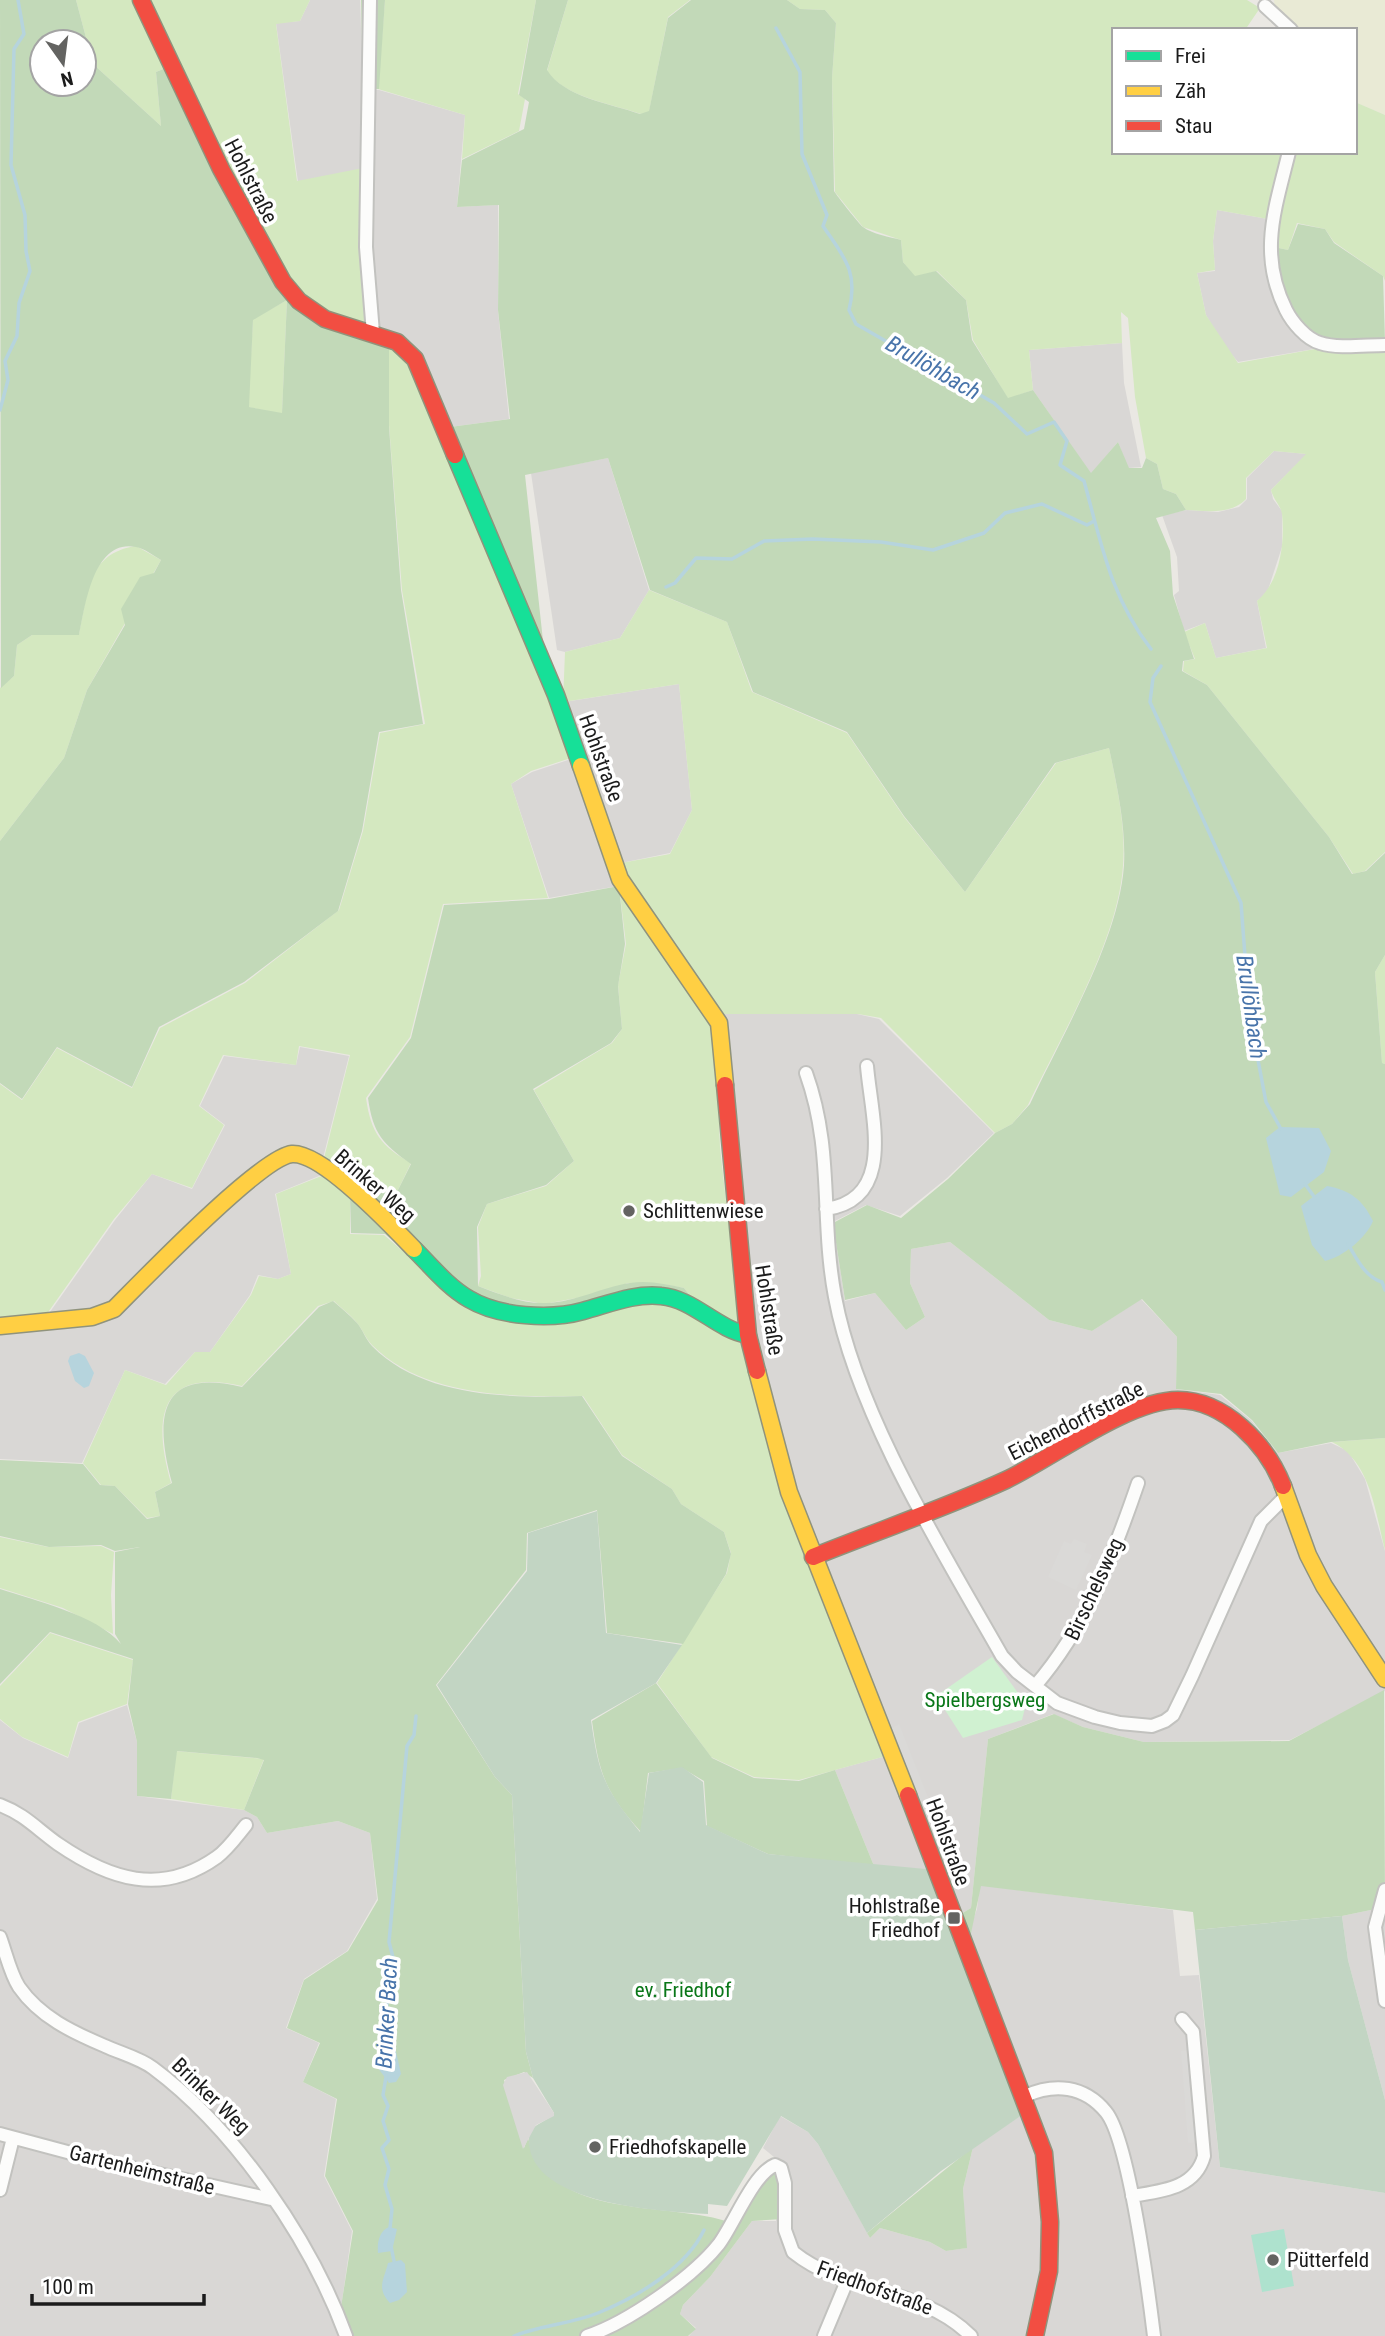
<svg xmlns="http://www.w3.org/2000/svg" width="1385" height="2336" font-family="'Roboto Condensed',sans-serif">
	<rect width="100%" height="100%" fill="#eae8e3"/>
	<path fill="#d9d7d5" d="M 310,0 L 360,0 L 363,89 L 379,90 L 465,115 L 457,207 L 498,205 L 498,311 L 509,419 L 450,427 L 434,381 L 417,354 L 377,329 L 370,214 L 298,182 L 276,23 L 300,21 Z
		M 1217,210 L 1268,219 L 1265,246 L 1270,289 L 1296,333 L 1314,349 L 1238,362 L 1223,344 L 1206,315 L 1197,273 L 1215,271 L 1213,241 Z
		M 1122,343 L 1124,383 L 1141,467 L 1128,468 L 1118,442 L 1091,474 L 1033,390 L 1029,350 Z
		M 1274,451 L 1307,454 L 1271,490 L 1273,499 L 1282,511 L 1282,547 L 1267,593 L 1257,601 L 1266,648 L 1216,658 L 1205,623 L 1184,631 L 1174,595 L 1179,591 L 1177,557 L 1162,515 L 1187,510 L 1218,512 L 1239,507 L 1247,499 L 1247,478 Z
		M 608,458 L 649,590 L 620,638 L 565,652 L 557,650 L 531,473 Z
		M 679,684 L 692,810 L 670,853 L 621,863 L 618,886 L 549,898 L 511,784 L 532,772 L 574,758 L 564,702 Z
		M 724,1014 L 857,1014 L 879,1019 L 994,1133 L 947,1178 L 900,1216 L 866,1205 L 833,1222 L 845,1301 L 875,1293 L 906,1330 L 925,1317 L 910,1283 L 911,1249 L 950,1242 L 1049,1320 L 1092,1331 L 1141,1299 L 1177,1337 L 1176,1389 L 1220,1395 L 1251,1420 L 1278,1453 L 1331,1443 L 1348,1451 L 1365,1479 L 1385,1551 L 1385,1691 L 1290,1740 L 1144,1742 L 1083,1727 L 1053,1714 L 988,1739 L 971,1908 L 954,1918 L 936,1870 L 874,1866 L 835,1770 L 886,1756 L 811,1533 L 776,1417 L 757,1332 L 744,1247 Z
		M 300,1047 L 349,1056 L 322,1162 L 324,1174 L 275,1194 L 291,1274 L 278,1279 L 258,1275 L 250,1295 L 210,1352 L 195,1352 L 165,1384 L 125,1370 L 82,1463 L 0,1459 L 0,1330 L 45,1319 L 115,1220 L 152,1174 L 192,1189 L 225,1125 L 200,1106 L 224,1056 L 296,1065 Z
		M 127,1705 L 137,1742 L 137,1796 L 244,1810 L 257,1817 L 267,1833 L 338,1821 L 370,1833 L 377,1899 L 347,1951 L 304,1979 L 286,2028 L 319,2043 L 303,2082 L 336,2099 L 324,2176 L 352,2231 L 341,2308 L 351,2336 L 0,2336 L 0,1720 L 23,1738 L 68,1758 L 79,1723 Z
		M 980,1885 L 1173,1910 L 1180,1976 L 1199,1975 L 1220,2167 L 1385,2193 L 1385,2336 L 689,2336 L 696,2328 L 680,2314 L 683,2305 L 710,2277 L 752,2221 L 776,2221 L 774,2157 L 763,2148 L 780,2116 L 808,2132 L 818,2144 L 870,2238 L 880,2228 L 930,2242 L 946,2251 L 966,2248 L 963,2189 L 973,2147 L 1022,2115 L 964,1945 L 977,1909 Z
		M 1385,1907 L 1385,2100 L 1348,1960 L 1342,1916 Z"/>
	<path fill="#e9ead5" d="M 1274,0 L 1385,0 L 1385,115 L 1355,102 L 1355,30 L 1297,30 L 1275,9 Z"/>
	<path fill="#d4e8c0" d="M 76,0 L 137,0 L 166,68 L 156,72 L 161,126 L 93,64 Z
		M 145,0 L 310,0 L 300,21 L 276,24 L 297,181 L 363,168 L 369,329 L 326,315 L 285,279 Z
		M 385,0 L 536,0 L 518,94 L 525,99 L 519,131 L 462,159 L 465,115 L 378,89 Z
		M 568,0 L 690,0 L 668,17 L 649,112 L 641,114 C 612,104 564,97 547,71 Z
		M 787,0 L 1247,0 L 1260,8 L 1245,30 L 1114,30 L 1114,152 L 1285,152 L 1268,219 L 1217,210 L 1213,241 L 1215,270 L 1197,273 L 1206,315 L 1238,363 L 1315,349 L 1385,351 L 1385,852 L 1365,871 L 1353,874 L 1329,837 L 1207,685 L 1183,671 L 1184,661 L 1195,659 L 1184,632 L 1205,623 L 1216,658 L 1267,648 L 1257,601 C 1280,582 1285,543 1282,514 C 1281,506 1273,499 1271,490 L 1306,454 L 1274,451 L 1246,478 L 1246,499 C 1231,515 1207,511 1186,510 L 1176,494 L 1163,489 L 1157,464 L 1146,458 L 1135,397 L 1128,318 L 1121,312 L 1122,343 L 1029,350 L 1033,390 L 1008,399 L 973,340 L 966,300 L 937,271 L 915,277 L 903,262 L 901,240 L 863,227 L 835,192 L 832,78 L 836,23 L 825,10 L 800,9 Z
		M 1355,102 L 1385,115 L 1385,281 L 1383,276 L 1334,242 L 1325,229 L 1297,223 L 1288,250 L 1274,247 L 1276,219 L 1293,152 L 1355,152 Z
		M 287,300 L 282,414 L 248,407 L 253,319 Z
		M 389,343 L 420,374 L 460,490 L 552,698 L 574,757 L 531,771 L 511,784 L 548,898 L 443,904 L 410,1037 L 366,1098 C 371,1133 381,1146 411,1163 L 398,1190 L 362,1191 L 323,1162 L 350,1055 L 299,1046 L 296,1065 L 223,1055 L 199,1106 L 224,1125 L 192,1188 L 152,1174 L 114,1219 L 44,1318 L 0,1322 L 0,1084 L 22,1100 L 57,1048 L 132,1088 L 160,1028 L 245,983 L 339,910 L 363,831 L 380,733 L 425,724 L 402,590 L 389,425 Z
		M 136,546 L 161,560 L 87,690 L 64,758 L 0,841 L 0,688 L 14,676 L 17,645 L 32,635 L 79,634 C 88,594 87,553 136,546 Z
		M 649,590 L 727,622 L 752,692 L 847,733 L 904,817 L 965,892 L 1056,763 L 1109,748 C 1117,786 1126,827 1123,866 C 1118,941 1061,1036 1028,1105 L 1012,1124 L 995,1133 L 881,1018 L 858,1014 L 724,1014 L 707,1011 L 715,1025 L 720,1147 L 739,1320 L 737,1324 L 694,1301 L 684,1288 L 668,1285 L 628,1283 L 593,1295 L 544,1304 L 511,1298 L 478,1286 L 481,1276 L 478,1227 L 487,1204 L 546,1186 L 574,1161 L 534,1090 L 612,1043 L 622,1029 L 618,985 L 626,944 L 619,886 L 621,863 L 670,854 L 692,810 L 679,684 L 563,702 L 565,652 L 620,638 Z
		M 1385,955 L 1385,1064 L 1382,1063 L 1375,972 Z
		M 324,1175 L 350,1195 L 350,1234 L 384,1235 L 465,1304 L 533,1321 L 662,1299 L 738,1341 L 744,1349 L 796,1532 L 886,1756 L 799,1780 L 754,1777 L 711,1757 L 657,1683 L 727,1573 L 731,1553 L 724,1532 L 681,1504 L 672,1489 L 622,1455 L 583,1396 C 514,1397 425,1398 372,1345 C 366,1339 363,1330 357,1323 C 351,1315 341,1308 334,1301 L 318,1306 L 242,1386 C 160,1367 152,1417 171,1483 L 155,1492 L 160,1516 L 147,1518 L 115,1486 L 101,1485 L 83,1463 L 125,1370 L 166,1385 L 195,1352 L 210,1352 L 251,1295 L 259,1276 L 278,1279 L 291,1274 L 276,1194 Z
		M 1385,1438 L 1385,1550 C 1375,1512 1371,1461 1332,1442 Z
		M 0,1537 L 48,1547 L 101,1546 L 114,1552 L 111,1595 L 113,1634 L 63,1608 L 0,1588 Z
		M 50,1633 L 133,1660 L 127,1704 L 78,1722 L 68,1757 L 22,1737 L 0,1719 L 0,1686 Z
		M 176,1751 L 264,1759 L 244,1810 L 171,1799 Z"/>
	<path fill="#c2d9b8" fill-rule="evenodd" d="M 0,0 L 76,0 L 93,64 L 161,126 L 156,72 L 166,68 L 287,299 L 389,344 L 389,427 L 401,590 L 423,724 L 379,732 L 362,831 L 338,911 L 244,982 L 159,1027 L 132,1087 L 57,1047 L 22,1099 L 0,1083 L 0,841 L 64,758 L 87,690 L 125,625 L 121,609 L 140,577 L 154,573 L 161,560 C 154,556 144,548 136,547 C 93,538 85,607 79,635 L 32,635 L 17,645 L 14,676 L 1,688 ZM 42,42 L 84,42 L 84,84 L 42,84 ZM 287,300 L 282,413 L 249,407 L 253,320 Z
		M 361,0 L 385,0 L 379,89 L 363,89 Z
		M 536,0 L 568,0 L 547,70 C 563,97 612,104 640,114 L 649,111 L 668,18 L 691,0 L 787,0 L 800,9 L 825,10 L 836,23 L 832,78 L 834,191 C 837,196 859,224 863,227 C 872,234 890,237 901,240 L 903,262 L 915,276 L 936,271 L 966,300 L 972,340 L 1008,398 L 1033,390 L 1091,473 L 1118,442 L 1129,468 L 1142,468 L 1146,458 L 1157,464 L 1163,489 L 1176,494 L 1186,510 L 1156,518 L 1170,551 L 1173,595 L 1194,659 L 1183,661 L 1182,671 L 1207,685 L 1329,837 L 1352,874 L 1366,871 L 1385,853 L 1385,955 L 1375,972 L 1382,1063 L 1385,1064 L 1385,1438 L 1331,1442 L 1278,1453 L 1252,1420 L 1221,1394 L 1176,1389 L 1177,1337 L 1142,1299 L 1092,1331 L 1049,1320 L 950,1242 L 911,1249 L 910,1283 L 925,1317 L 906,1330 L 875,1293 L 845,1300 L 833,1223 L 867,1205 L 901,1218 L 948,1179 L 995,1133 L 1012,1124 L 1030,1104 C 1062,1035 1119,940 1124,865 C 1126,826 1117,786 1109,748 L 1055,763 L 965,892 L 904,816 L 847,732 L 753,692 L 727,622 L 650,590 L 608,458 L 525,475 L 545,659 L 450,427 L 510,419 L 498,310 L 499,205 L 457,207 L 462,160 L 524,129 L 529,102 L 519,95 Z
		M 1298,224 L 1325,229 L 1334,243 L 1383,276 L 1385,342 L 1320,340 C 1287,316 1281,286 1274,247 L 1288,250 Z
		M 619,886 L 625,944 L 618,986 L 622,1029 L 611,1043 L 533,1089 L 574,1161 L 546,1185 L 487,1204 L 477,1227 L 478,1286 C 499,1294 523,1304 546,1303 C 576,1302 602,1287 630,1283 C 648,1280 666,1284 684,1288 L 694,1301 L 664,1293 L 537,1314 L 471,1298 L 422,1266 L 385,1234 L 351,1233 L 350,1196 L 369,1191 L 398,1190 L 411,1164 C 383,1144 373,1134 368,1098 L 411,1038 L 444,905 L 549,899 Z
		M 333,1301 C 341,1308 350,1315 357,1323 C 363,1330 366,1340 372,1346 C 424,1399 514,1398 582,1396 L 622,1456 L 672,1489 L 681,1504 L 724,1532 L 731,1554 L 726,1574 L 683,1644 L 607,1633 L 597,1510 L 527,1533 L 526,1570 L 436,1685 L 495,1777 L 512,1795 L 526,2052 L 533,2078 L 524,2072 L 504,2080 L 524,2148 L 528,2138 C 551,2223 669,2200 732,2223 L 762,2175 L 781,2168 L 783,2219 L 752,2221 L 710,2277 L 683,2305 L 680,2314 L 696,2329 L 688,2336 L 352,2336 L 341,2307 L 353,2231 L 325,2176 L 337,2099 L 303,2082 L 320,2043 L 287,2028 L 304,1980 L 348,1951 L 378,1900 L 370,1833 L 338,1821 L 267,1833 L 257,1817 L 244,1810 L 264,1760 L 257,1758 L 177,1751 L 171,1799 L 137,1796 L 137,1742 L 128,1704 L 133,1659 L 50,1632 L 0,1684 L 0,1589 C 36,1601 97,1615 121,1644 L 115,1634 L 115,1552 L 140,1547 L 115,1551 L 101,1545 L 49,1547 L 0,1536 L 0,1460 L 83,1464 L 100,1485 L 115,1486 L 147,1519 L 160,1516 L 155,1492 L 172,1483 C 154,1417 159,1367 242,1387 L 319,1307 Z
		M 656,1683 L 712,1758 L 754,1778 L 799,1781 L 835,1770 L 874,1866 L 768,1854 L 707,1826 L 704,1781 L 682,1768 L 648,1773 L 641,1832 C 605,1792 599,1774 592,1721 Z
		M 1384,1690 L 1385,1907 L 1342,1916 L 1195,1930 L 1193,1912 L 981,1886 L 970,1938 L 954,1918 L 971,1908 L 988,1739 L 1054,1714 L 1083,1727 L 1144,1742 L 1289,1741 Z
		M 973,2147 L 963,2189 L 967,2248 L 946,2251 L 930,2242 L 880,2228 L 870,2238 L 867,2233 Z"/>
	<path fill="#c2d5c3" d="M 597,1511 L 606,1633 L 682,1645 L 656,1683 L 591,1720 C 599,1777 605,1788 640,1832 L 649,1773 L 682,1767 L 703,1782 L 706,1825 L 768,1854 L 936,1870 L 1022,2115 L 941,2171 L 867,2233 L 818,2144 L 808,2132 L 781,2116 L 727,2206 L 708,2204 L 708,2214 C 661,2211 526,2205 529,2138 C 529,2124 548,2122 554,2113 L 533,2078 L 526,2052 L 512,1795 L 495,1777 L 437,1685 L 527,1571 L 528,1533 Z
		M 1342,1916 L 1348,1960 L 1385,2100 L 1385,2193 L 1220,2167 L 1195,1930 Z"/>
	<path fill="#d0f1d1" d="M 992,1657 L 1026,1704 L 1022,1720 L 963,1738 L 936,1696 Z"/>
	<path fill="#aee2ce" d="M 1284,2229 L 1294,2286 L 1262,2292 L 1251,2235 Z"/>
	<path fill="#dad9d7" d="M 1074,1539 L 1087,1544 L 1084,1552 L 1092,1555 L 1076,1590 L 1048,1577 L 1064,1541 L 1071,1544 Z
		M 899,1724 L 929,1800 L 919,1804 L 891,1729 Z
		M 1191,2050 L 1198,2142 L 1188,2143 L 1181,2051 Z
		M 527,2072 L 554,2113 L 554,2116 L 536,2125 L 523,2149 L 503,2085 L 507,2077 Z"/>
	<path fill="#b6d4dd" d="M 1280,1127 L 1319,1128 L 1331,1151 L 1324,1172 L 1291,1197 L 1280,1195 L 1266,1138 Z
		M 1327,1186 C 1350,1190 1363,1200 1373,1221 C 1366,1238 1343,1257 1325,1261 L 1312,1245 L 1301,1206 Z
		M 79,1353 L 85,1356 L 94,1373 L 89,1386 L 84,1388 L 75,1381 L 68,1361 L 70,1356 Z
		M 385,2014 L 388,2015 L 401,2074 L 396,2082 L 389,2083 L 378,2068 L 381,2020 Z
		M 389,2227 L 397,2229 L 392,2251 L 378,2253 C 377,2243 379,2231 389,2227 Z
		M 401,2260 L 405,2264 L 407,2292 L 399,2300 L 390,2303 C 376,2288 384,2280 388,2263 Z"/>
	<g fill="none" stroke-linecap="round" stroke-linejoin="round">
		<path stroke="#b6d4dd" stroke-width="3.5" d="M 776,28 L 800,72 L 802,154 L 827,215 L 823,226 C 843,256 859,271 849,310 L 856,324 L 994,403 L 1027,434 L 1054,422 L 1067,441 L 1060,465 L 1084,481 C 1101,542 1110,596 1151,649
			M 0,410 L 8,380 L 5,361 L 17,336 L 19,303 L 30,271 L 26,251 L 25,215 L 11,165 L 14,49 L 24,34 L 18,0
			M 666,587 L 675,583 L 696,558 L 732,559 L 764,541 L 813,539 L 881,542 L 933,550 L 984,533 L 1005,513 L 1042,504 L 1087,525 L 1094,521
			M 1161,666 L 1153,678 L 1150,702 L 1241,903 L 1245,956 L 1242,976 L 1266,1102 L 1281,1129
			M 1305,1184 L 1315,1198
			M 1348,1244 C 1357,1259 1365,1277 1382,1282 L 1385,1290
			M 385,2017 L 394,1961 L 389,1942 L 407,1746 L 414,1735 L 416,1716
			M 386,2077 L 383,2095 L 388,2106 L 383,2121 L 389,2140 L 382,2148 L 389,2169 L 385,2185 L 392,2209 L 390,2228
			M 391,2246 L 394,2261
			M 514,2336 C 541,2325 571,2324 598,2313 C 637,2297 686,2268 704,2230"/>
		<defs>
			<path id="street" d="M 370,0 L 366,247 L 373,333
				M 1265,6 L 1291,30
				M 1289,152 C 1275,209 1258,254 1286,310 C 1292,322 1306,339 1320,343 C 1338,349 1366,345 1385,345
				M 806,1073 C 834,1151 820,1218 835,1297 C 857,1415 943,1552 1002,1656 L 1017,1672 L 1057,1703 L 1095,1717 L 1120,1723 L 1152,1726 L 1165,1721 L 1173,1715 L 1192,1676 L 1261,1521 L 1286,1496
				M 826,1209 C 897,1199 871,1116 867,1066
				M 1035,1686 C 1086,1627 1113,1556 1138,1483
				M 0,1805 C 24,1814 37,1829 58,1844 C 109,1879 161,1897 217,1857 C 228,1849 237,1836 246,1825
				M 1385,1890 L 1375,1927 L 1385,2001
				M 0,1937 C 6,1953 10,1973 19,1987 C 40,2017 72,2032 105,2046 C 120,2053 140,2058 153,2068 C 235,2129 311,2240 346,2336
				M 1025,2096 C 1054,2083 1084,2085 1106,2112 C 1129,2140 1149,2295 1154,2336
				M 0,2134 L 101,2161 L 271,2199
				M 0,2190 L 13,2138
				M 1132,2196 C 1161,2191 1195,2189 1204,2156 L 1193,2032 L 1182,2019
				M 587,2336 C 627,2323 693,2277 719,2244 C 734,2224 753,2174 775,2165 L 781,2168 L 785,2183 L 785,2230 L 793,2252 C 848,2296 919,2285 971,2336
				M 824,2336 L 847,2281"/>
			<path id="fast" d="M 455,455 L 556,695 L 581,766
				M 414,1249 C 431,1266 448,1287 469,1299 C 499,1317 551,1320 583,1311 C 609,1304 635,1293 661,1296 C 694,1299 716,1329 748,1335"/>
			<path id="slow" d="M 581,766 L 620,879 L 719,1023 L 725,1085
				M 0,1326 L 92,1317 L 114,1309 C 142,1281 261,1157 292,1154 C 322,1152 393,1227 414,1249
				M 757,1371 L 789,1492 L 908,1795
				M 1283,1486 L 1308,1555 L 1324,1586 L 1385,1679"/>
			<path id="jam" d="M 141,0 L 221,169 L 283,282 L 299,301 L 325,319 L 397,342 L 415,359 L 455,455
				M 725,1085 L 748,1335 L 757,1371
				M 813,1557 C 877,1531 943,1509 1006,1480 C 1052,1458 1128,1400 1178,1400 C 1225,1400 1267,1445 1283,1486
				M 908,1795 L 1044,2153 L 1050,2222 L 1049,2271 L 1035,2336"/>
		</defs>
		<use href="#street" stroke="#c2c2bf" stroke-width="16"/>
		<use href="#fast" stroke="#90937c" stroke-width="19"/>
		<use href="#slow" stroke="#90937c" stroke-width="19"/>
		<use href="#jam" stroke="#90937c" stroke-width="19"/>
		<use href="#street" stroke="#fcfcfb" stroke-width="12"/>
		<use href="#fast" stroke="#16e098" stroke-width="16"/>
		<use href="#slow" stroke="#ffcf43" stroke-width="16"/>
		<use href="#jam" stroke="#f24e42" stroke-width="16"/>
	</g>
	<g fill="#636361" stroke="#fff" stroke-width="2.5">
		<circle cx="629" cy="1211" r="7"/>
		<rect x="947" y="1911" width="14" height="14" rx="3.5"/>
		<circle cx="595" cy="2147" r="7"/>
		<circle cx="1273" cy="2260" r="7"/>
	</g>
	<g text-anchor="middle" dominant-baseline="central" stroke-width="7" stroke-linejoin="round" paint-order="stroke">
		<g font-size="21" fill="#1b1b1b" stroke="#fff">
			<text transform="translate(251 181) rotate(63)">Hohlstraße</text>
			<text transform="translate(601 758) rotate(70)">Hohlstraße</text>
			<text transform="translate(375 1186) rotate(41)">Brinker Weg</text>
			<text transform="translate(769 1310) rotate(81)">Hohlstraße</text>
			<text transform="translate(1076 1421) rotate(-27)">Eichendorffstraße</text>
			<text transform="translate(1094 1589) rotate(-65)">Birschelsweg</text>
			<text transform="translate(948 1842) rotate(70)">Hohlstraße</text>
			<text transform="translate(211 2096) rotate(44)">Brinker Weg</text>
			<text transform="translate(142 2170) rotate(14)">Gartenheimstraße</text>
			<text transform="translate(875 2288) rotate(20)">Friedhofstraße</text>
		</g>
		<g font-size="21" fill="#1b1b1b" stroke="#fff" text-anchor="start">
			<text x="643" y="1211">Schlittenwiese</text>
			<text x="940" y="1906" text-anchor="end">Hohlstraße<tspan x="940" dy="24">Friedhof</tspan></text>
			<text x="609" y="2147">Friedhofskapelle</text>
			<text x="1287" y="2260">Pütterfeld</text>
		</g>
		<g font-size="21" fill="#0a7719" stroke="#fff">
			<text x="985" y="1700">Spielbergsweg</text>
			<text x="683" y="1990">ev. Friedhof</text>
		</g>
		<g font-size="23" font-style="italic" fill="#4874aa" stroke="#fff">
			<text transform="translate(933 368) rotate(30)">Brullöhbach</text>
			<text transform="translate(1251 1007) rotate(82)">Brullöhbach</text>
			<text transform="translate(387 2013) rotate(-87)">Brinker Bach</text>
		</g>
	</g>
	<rect x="1112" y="28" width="245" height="126" fill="#ffffff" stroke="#a4a4a4" stroke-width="2"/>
	<rect x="1126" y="51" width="35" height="10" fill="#16e098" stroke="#a4a4a4" stroke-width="2"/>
	<text x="1175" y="63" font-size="21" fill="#1b1b1b">Frei</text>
	<rect x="1126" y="86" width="35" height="10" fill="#ffcf43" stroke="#a4a4a4" stroke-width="2"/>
	<text x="1175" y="98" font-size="21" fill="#1b1b1b">Zäh</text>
	<rect x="1126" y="121" width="35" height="10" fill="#f24e42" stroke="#a4a4a4" stroke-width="2"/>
	<text x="1175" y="133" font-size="21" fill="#1b1b1b">Stau</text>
	<g transform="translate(63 63) rotate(166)"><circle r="33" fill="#ffffff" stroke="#a4a4a4" stroke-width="2"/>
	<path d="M0-5L12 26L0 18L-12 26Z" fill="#636361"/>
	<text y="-10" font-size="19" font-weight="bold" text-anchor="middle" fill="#1b1b1b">N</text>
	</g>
	<path d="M32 2294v10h172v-10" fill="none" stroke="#1b1b1b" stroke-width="3.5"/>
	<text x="42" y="2294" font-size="21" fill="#1b1b1b" stroke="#ffffff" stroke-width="5" paint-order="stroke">100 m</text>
</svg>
